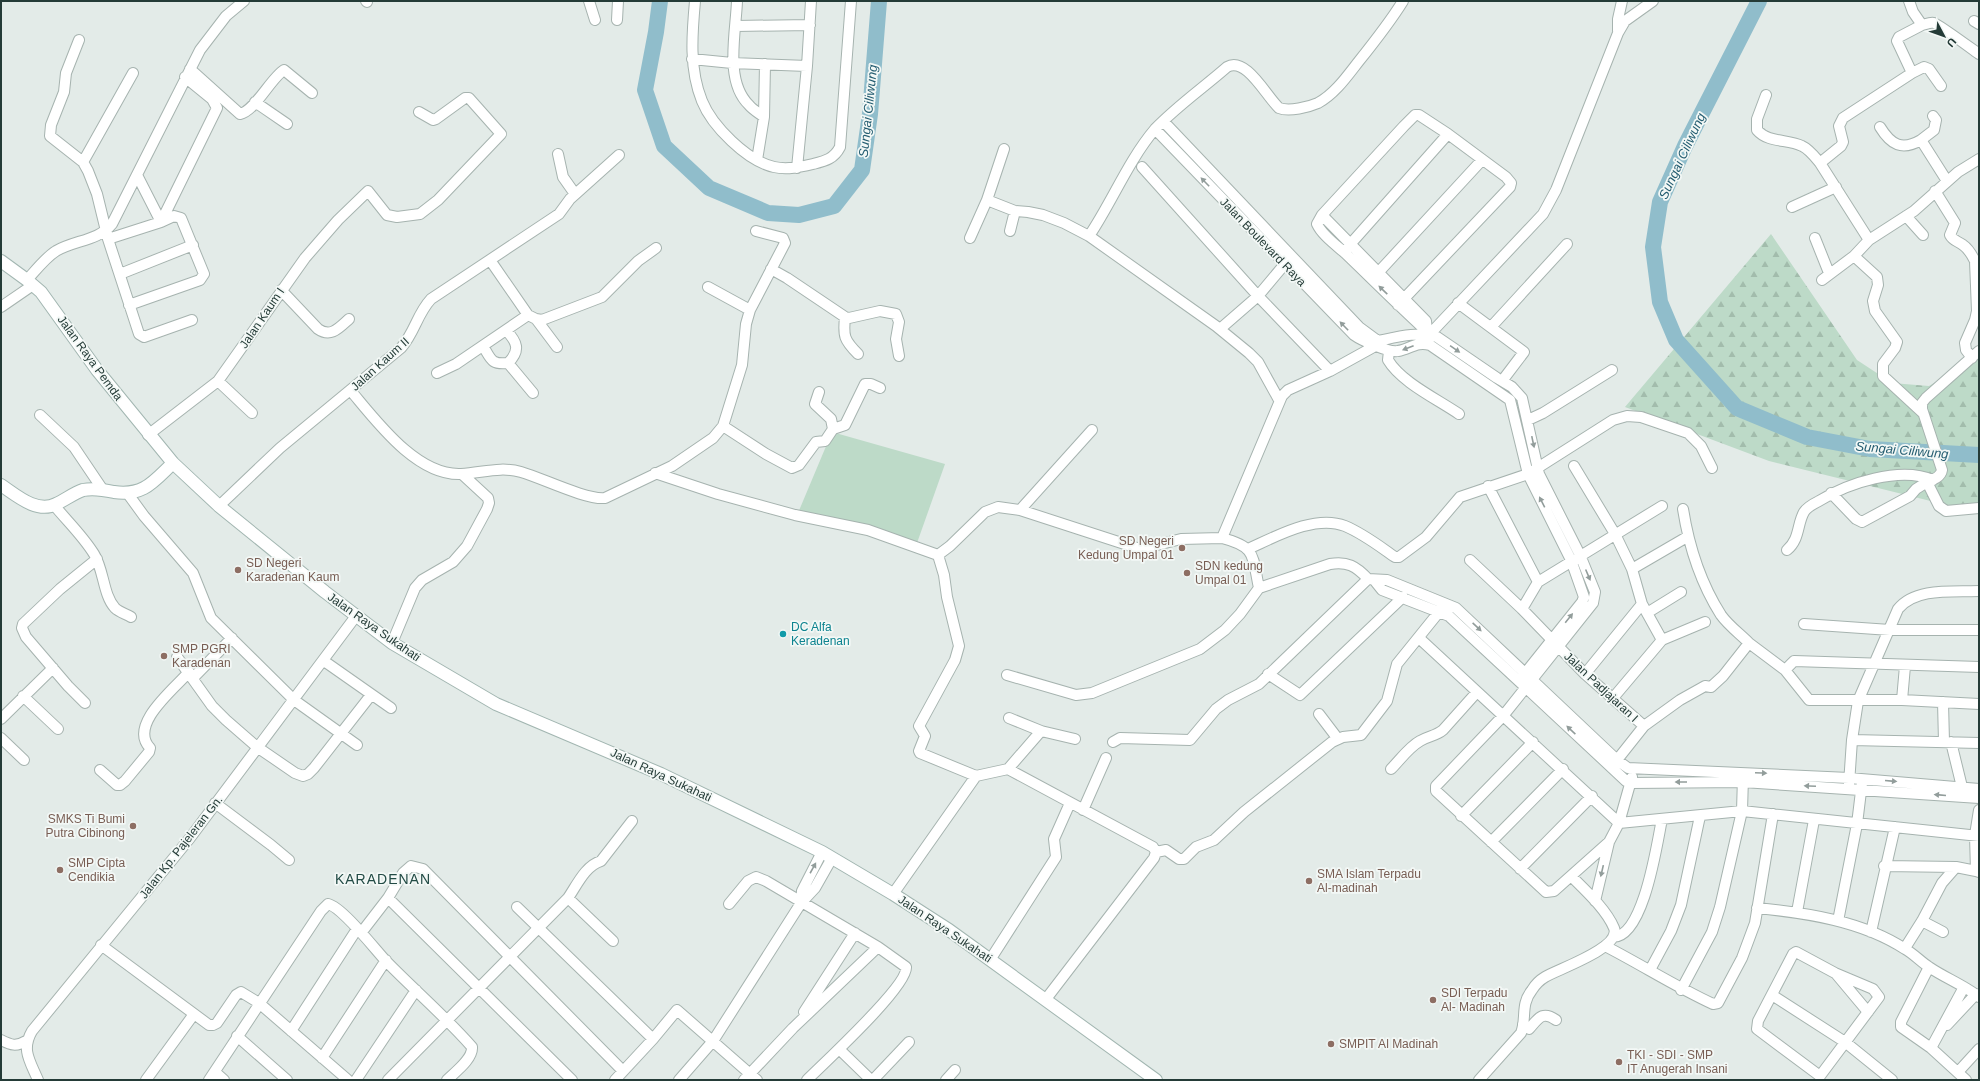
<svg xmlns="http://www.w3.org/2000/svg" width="1980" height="1081" font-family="Arial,sans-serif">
	<defs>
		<pattern id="forest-firs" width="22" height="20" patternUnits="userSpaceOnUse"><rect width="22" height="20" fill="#bddac8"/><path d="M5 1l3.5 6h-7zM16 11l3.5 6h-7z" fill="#a2bcac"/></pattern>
	</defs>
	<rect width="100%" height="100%" fill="#e3ebe8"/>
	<path fill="url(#forest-firs)" d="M 1771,234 L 1857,360 L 1892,383 L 1929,386 L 1979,356 L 1979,513 L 1769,461 L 1625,407 Z"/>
	<path fill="#bddac8" d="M 832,432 L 945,464 L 917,543 L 887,531 L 798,513 Z"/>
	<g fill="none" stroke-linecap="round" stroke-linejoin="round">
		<path stroke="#90bdcb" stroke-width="16" d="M 660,1 L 656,32 L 645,90 L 664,146 L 709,188 L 768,213 L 799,215 L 834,206 L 862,170 L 870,114 L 879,1
			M 1759,1 L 1685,146 L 1660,202 L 1653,247 L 1660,302 L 1676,340 L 1737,408 L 1807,437 L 1870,449 L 1979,455"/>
		<defs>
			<path id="street" d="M 366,1 L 367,2
				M 589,1 L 595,20
				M 695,1 C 692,34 689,69 702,101 C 712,126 747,161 774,167 C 787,170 800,167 813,164 C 825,161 834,159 840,147 L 851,1
				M 737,1 C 736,32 724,81 749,105 C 753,110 759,113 764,117
				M 617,20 L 618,1
				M 1974,21 L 1979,24
				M 1922,25 C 1926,24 1931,22 1934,23 C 1938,24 1972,49 1979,54
				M 736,26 L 810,25
				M 1618,31 L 1618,19 L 1622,1
				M 79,40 L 66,73 L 64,92 L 51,125 L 50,136 L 83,162 L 88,171 L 97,194 L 108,239 L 139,334 L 144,337 L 192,320
				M 692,59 L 732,63 L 807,66
				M 190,69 L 240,114 C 255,111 271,78 284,70 L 312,93
				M 1912,73 L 1924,67 L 1929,69 L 1941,86
				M 1766,95 L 1757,119 L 1757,130 C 1768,143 1788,139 1802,146 C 1809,149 1815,157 1820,163
				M 255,102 L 287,124
				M 1933,116 L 1936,120 L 1934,130 L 1921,140 L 1947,181
				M 1164,122 L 1359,327 L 1378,341
				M 1880,127 C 1891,145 1902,151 1921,140
				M 1155,129 L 1354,335 C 1361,340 1389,353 1398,351 C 1410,349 1417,341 1430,345 L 1510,400 L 1528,474 L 1571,560 L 1584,597 L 1582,602 L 1519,681
				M 558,154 L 563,177 L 575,194
				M 757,160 L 764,117 L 765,64
				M 83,162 L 133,73
				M 1142,167 L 1258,296 L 1330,371
				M 797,168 L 807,66 L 811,1
				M 1935,191 L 1955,223 L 1950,235 C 1953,241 1958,241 1963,245 C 1969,249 1972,255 1975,261 L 1977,311 L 1975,320 L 1965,343 L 1966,350 L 1972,358
				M 987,200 L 1015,211 L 1028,212 L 1043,215 L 1064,223 L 1089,236 C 1112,202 1128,161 1155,129 C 1177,106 1203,88 1227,67 C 1246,56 1266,96 1279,108 C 1289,112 1309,107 1318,103 C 1335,94 1348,75 1359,61 C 1375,41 1390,22 1403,1
				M 1792,207 L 1836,187
				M 1322,215 L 1426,321 L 1427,331
				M 1906,216 L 1923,235
				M 1010,231 L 1015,211
				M 1089,236 L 1216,326 L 1249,353 L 1258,362 L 1279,400
				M 970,238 L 987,200 L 1004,149
				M 1815,238 L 1829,273
				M 108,239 L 161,222 L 217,108 L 212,99 L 185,77
				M 1869,240 L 1820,163 L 1841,146 L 1843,142 L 1839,126 L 1843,118 L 1912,73 L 1897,41 L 1899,37 L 1922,25 L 1913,12 L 1909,1
				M 1346,249 L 1448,134
				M 1854,256 L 1877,277 L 1878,285 L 1873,301 L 1875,311 L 1897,342 L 1895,348 L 1883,364 L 1883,376 L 1922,412
				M 490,260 L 528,315 L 536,319 L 542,320 L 602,297 L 638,261 L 656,248
				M 771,269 L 787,278 L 845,317 L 849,318 L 880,311 L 896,314 L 899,322 L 896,339 L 899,356
				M 120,274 L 193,245
				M 1375,276 L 1482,160
				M 27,280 C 36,270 45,258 56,251 C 75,240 98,241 112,224 L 200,50 L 226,16 L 244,1
				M 1822,280 L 1854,256 L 1869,240 L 1914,211 L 1958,172 L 1979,159
				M 708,287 L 750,310
				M 281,290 L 318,329 C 331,338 339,328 349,319
				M 1458,303 L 1524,352 L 1502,381
				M 129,305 L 200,280 L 204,274 L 181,218 L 174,216 L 161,222 L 137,175
				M 1398,305 L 1510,187 L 1511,183 L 1506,177 L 1448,134 L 1419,115 L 1415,115 L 1404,126 L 1322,215 L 1317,224 C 1322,235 1336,245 1345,253 C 1370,277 1395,302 1421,326 L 1426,326
				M 1,307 L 33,285
				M 845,317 C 843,336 844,340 858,354
				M 536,319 L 557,347
				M 1491,327 L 1567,244
				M 1220,329 L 1258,296 L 1289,259
				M 506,330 C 517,342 521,350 508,363 L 533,393
				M 1429,335 L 1543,214 L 1556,190 L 1618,33 L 1625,21 L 1653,1
				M 1378,341 C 1397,337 1418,331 1437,337 L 1497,378 L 1512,387 L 1522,398 L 1539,474 L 1580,555 L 1595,592 L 1593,603 L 1503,716 L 1436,786 L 1436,791 L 1546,892 L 1554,891 L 1609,842
				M 483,346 C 491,359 491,365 508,363
				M 1389,351 L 1388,360 C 1401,382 1437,399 1459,414
				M 1979,351 L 1926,398 L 1922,403 L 1922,409 L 1942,470 C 1941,477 1933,480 1927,482 L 1939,506 L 1946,511 L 1979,508
				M 437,373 L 456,364 L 528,315
				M 218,381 L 252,413
				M 351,391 C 377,422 417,476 461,474 C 482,473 500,466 521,472 C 542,478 586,500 605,498 L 672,466 L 713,438 L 723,426 L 742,365 L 746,324 L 750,310 L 785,243 L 783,238 L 756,231
				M 819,392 L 815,404 L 831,419 L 833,429
				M 40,415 L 74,447 L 103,490
				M 1528,420 L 1543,413 L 1612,370
				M 723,426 L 766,454 L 792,468 L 799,465 L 816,442 L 825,441 L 833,429 L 845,425 L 865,384 L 871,384 L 880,388
				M 148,435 L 218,381 L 305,258 L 338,220 L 368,191 L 387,215 L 397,217 L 420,214 L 438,200 L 501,134 L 469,98 L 465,98 L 436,119 L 433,120 L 419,112
				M 1574,466 L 1615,534 L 1632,569 L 1642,604 L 1662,640
				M 655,473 L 718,494 L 795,515 L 868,530 L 938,555
				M 1488,486 L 1538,582
				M 1831,493 L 1856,519 L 1862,522 L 1910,496 L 1916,489 L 1927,482
				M 128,494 L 144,516 L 193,573 L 211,618 L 294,700 L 357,745
				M 54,505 C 67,521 83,536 94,554 C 104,570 103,595 115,608 C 119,612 126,614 131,617
				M 219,506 L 280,448 L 401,348 C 415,332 417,314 431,299 L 559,214 L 570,199 L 619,155
				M 1683,509 C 1689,547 1700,582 1721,615 C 1728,625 1740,634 1749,643
				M 1020,510 L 1092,430
				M 1222,538 C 1257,547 1252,556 1259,588
				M 1248,549 C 1275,537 1315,514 1345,526 C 1364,534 1379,546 1395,557 L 1399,557 L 1426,537 L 1460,497 L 1528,474 L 1613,420 L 1627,416 L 1641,417 L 1688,433 L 1701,446 L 1712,468
				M 1787,550 C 1800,539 1797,524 1804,512 C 1807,507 1815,503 1819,501 C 1848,483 1900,466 1933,480
				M 1470,560 L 1522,609 L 1585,674 L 1644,726
				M 1632,569 L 1687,537
				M 1374,580 L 1382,590 L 1449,616 L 1626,781 L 1631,783 L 1743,782 L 1979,798
				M 1522,609 L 1538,582 L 1662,506
				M 1647,613 L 1681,592
				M 1804,624 L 1890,630 L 1979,630
				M 1419,638 L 1619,823 L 1742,811 L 1979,836
				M 392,643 L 415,588 L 422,580 L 453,562 L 467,546 L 487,509 L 489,503 L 488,498 L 462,474
				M 177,657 L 212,706 L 226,720 L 257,747 L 295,773 L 303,776 L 308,774 L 314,768 L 371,695
				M 324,661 L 391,708
				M 1785,670 L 1794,661 L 1979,667
				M 1268,674 L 1300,695 L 1403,597
				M 1585,674 L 1642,604
				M 1007,675 L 1076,695 L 1092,693 L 1200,649 L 1225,630 L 1240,614 L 1259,588 L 1330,564 C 1347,561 1356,566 1368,579
				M 193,678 L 232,638
				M 23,696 L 58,729
				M 1613,698 L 1662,640 L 1705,622
				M 1902,700 L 1905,666
				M 1943,702 L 1944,742
				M 85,703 L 68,686 L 26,637 L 22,628 L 23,624 L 60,589 L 97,559
				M 1319,714 L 1338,739
				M 1,719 L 53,668
				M 1041,731 L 1075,739
				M 1,738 L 24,760
				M 1852,740 L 1979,743
				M 1113,742 L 1120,738 L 1190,740 L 1216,709 L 1228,700 L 1259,684 L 1368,579 L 1387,580 L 1456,608 L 1617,760 L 1628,768 L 1849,778 L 1979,789
				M 1951,742 L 1962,787
				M 1617,760 L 1644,726 L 1680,700 L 1705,686 L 1711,687 L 1723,676 L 1749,643 L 1785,670 L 1809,700 L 1902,700 L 1979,704
				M 1008,769 L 1041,731 L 1009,718
				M 1391,769 C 1400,760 1409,747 1420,741 C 1428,736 1436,736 1443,730 L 1477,692
				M 100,770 L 117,785 L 120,785 L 125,781 L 149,752 L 150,748 C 128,725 174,689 189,672
				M 1849,784 L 1852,740 L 1858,701 L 1898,609 C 1915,587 1954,592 1979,591
				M 215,803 L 271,845 L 289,860
				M 1083,810 L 1106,758
				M 1979,810 L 1975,835 L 1976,871 L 1979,872
				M 1461,816 L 1533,742
				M 1491,842 L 1563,769
				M 1156,852 L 1166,850 L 1179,859 L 1184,859 L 1196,847 L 1214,840 L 1244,812 L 1332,742 L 1343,737 L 1361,735 L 1387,701 L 1397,664 L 1443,607
				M 1884,866 L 1956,867 L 1976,871
				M 1520,869 L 1592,796
				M 893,894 L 976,776
				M 388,898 L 403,873 L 411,866 L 423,869 L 623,1071
				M 568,898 L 613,941
				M 1595,901 L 1609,842 L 1619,823 L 1632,777
				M 801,903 L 802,891 L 822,852
				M 729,904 L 748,881 L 756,877 L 766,881 L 878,947 L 906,967 C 909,985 823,1064 807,1080
				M 517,907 L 653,1039
				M 1757,908 C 1807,913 1862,921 1905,949 C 1914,954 1921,962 1929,967 C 1945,978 1964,985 1979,997
				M 1797,912 L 1814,820
				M 1838,921 L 1857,824 L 1862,783
				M 1922,921 L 1943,932
				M 1871,932 L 1895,827
				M 361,933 L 388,898 L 572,1080
				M 1613,937 C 1644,937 1657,843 1662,819
				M 101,945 L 209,1025 L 213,1025 L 217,1023 L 236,995 L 241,992 L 259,1003 L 348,1080
				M 1605,946 C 1642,965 1676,987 1713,1004 L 1718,1003 L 1742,958 L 1755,923 L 1773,814
				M 1905,948 L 1922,921 L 1942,883 L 1956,867
				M 1796,952 L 1835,973 L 1873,989 L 1879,997 L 1820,1076 L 1757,1029 L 1758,1021 L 1793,954 Z
				M 990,960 L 1056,857 L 1054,839 L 1070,803
				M 1929,967 L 1901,1022 L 1901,1027 L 1931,1048 L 1966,1080
				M 1650,970 L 1671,931 L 1681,905 L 1700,816
				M 1837,975 L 1868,1012
				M 1681,990 L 1712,932 L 1720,907 L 1742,811 L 1743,777
				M 1772,995 L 1845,1042 L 1892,1080
				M 1046,999 L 1154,858 L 1156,852 L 1153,847 L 1008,769 L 976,776 L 920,753 L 919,751 L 925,736 L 919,726 L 955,660 L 959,646 L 947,597 L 944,575 L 938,555 L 950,546 L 985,512 L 998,507 L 1020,510 L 1137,548 L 1145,548 L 1181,539 L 1222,538 L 1282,396 L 1288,390 L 1330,371 L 1377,345 L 1378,341
				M 804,1012 L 855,933
				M 1523,1024 L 1529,1029 C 1538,1019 1542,1010 1556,1020
				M 1947,1025 L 1976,994
				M 291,1031 L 357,929
				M 237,1036 L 287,1080
				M 1,1040 C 11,1045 16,1047 26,1041
				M 1931,1048 L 1964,987
				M 839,1049 L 871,1080
				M 322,1058 L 386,960
				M 215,1072 L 224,1080
				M 1958,1072 L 1979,1049
				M 38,1080 C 30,1061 21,1050 32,1031 L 190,838 L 356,616
				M 146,1080 L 194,1014
				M 209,1080 L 321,911 L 328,904 C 342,907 374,948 385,960 C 413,989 445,1016 472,1047 C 473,1059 455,1072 447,1080
				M 356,1080 L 416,990
				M 388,1080 L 568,898 C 577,885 585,866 601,861 L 632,821
				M 615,1080 L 653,1039 L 677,1010 L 757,1080
				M 679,1080 L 713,1041 L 801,903 L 815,888 L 832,858
				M 744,1080 L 793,1028 L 878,947
				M 873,1080 L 909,1042
				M 946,1080 L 955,1070
				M 1479,1080 L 1521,1033 C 1527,1018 1520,1005 1532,990 C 1535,985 1540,980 1545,977 C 1558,969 1622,948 1614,928 C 1606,909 1585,890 1571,876"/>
			<path id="secondary" d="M 1,261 L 27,280 L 41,292 L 97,370 L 173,463 L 219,506 L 325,592 L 392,643 L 496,704 L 661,774 L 822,852 L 893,894 L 949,930 L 1156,1080
				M 1,485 C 16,495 37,514 56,504 C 65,500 74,493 83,490 C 93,488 105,490 114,492 C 144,496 153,482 173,463"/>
		</defs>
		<use href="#street" stroke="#a6b3af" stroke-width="12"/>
		<use href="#secondary" stroke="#a2b6b1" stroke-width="14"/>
		<use href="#street" stroke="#fff" stroke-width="10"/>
		<use href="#secondary" stroke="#fff" stroke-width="12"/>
	</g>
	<defs><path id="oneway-solid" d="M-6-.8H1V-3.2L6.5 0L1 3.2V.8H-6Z"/></defs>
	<g fill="#929d9b">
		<use href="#oneway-solid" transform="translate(1205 182) rotate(-134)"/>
		<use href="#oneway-solid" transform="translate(1383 290) rotate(-136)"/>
		<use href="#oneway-solid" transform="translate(1344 326) rotate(-134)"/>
		<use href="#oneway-solid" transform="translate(1408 348) rotate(159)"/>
		<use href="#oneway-solid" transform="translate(1455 349) rotate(35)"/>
		<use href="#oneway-solid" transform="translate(1533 442) rotate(78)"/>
		<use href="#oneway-solid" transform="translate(1542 502) rotate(-117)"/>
		<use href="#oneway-solid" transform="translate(1588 575) rotate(67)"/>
		<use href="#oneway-solid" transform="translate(1569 618) rotate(-51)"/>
		<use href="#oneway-solid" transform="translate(1477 627) rotate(43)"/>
		<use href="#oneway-solid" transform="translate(1571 730) rotate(-137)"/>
		<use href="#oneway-solid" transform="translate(1761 773) rotate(3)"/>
		<use href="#oneway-solid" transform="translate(1891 781) rotate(5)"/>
		<use href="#oneway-solid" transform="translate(1681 782) rotate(180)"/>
		<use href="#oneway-solid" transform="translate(1810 786) rotate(-177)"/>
		<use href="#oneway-solid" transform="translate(1940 795) rotate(-175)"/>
		<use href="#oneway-solid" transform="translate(813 868) rotate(-61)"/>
		<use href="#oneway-solid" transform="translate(1602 871) rotate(103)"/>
	</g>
	<g fill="#8d6e63" stroke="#f3f8f6" stroke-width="1.5">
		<circle cx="1182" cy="548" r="4"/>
		<circle cx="238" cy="570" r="4"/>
		<circle cx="1187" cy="573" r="4"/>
		<circle cx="164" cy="656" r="4"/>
		<circle cx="133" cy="826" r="4"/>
		<circle cx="60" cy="870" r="4"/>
		<circle cx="1309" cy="881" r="4"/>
		<circle cx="1433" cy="1000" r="4"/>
		<circle cx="1331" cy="1044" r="4"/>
		<circle cx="1619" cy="1062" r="4"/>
	</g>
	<circle fill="#0f9aa8" stroke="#f3f8f6" stroke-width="1.5" cx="783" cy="634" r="4"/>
	<g text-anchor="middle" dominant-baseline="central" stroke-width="3.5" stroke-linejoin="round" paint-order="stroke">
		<g font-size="12" fill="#243b37" stroke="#f3f8f6">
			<text transform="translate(1263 242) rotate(46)">Jalan Boulevard Raya</text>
			<text transform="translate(262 318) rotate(-56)">Jalan Kaum I</text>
			<text transform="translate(90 358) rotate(54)">Jalan Raya Pemda</text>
			<text transform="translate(380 364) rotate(-42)">Jalan Kaum II</text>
			<text transform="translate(374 627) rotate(35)">Jalan Raya Sukahati</text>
			<text transform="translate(1601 687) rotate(43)">Jalan Padjajaran I</text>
			<text transform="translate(661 775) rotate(25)">Jalan Raya Sukahati</text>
			<text transform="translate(181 847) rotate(-52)">Jalan Kp. Pajeleran Gn.</text>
			<text transform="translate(945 929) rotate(34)">Jalan Raya Sukahati</text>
		</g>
		<g font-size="12" fill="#785e54" stroke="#f3f8f6" text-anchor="start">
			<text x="1174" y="541" text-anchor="end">SD Negeri<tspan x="1174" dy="14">Kedung Umpal 01</tspan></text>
			<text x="246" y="563">SD Negeri<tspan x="246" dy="14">Karadenan Kaum</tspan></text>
			<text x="1195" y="566">SDN kedung<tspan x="1195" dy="14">Umpal 01</tspan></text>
			<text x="172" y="649">SMP PGRI<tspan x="172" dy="14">Karadenan</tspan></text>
			<text x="125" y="819" text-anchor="end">SMKS Ti Bumi<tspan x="125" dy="14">Putra Cibinong</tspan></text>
			<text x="68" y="863">SMP Cipta<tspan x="68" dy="14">Cendikia</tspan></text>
			<text x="1317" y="874">SMA Islam Terpadu<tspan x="1317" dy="14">Al-madinah</tspan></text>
			<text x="1441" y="993">SDI Terpadu<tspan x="1441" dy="14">Al- Madinah</tspan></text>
			<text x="1339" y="1044">SMPIT Al Madinah</text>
			<text x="1627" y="1055">TKI - SDI - SMP<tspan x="1627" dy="14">IT Anugerah Insani</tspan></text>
		</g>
		<g font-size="12" fill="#0d838f" stroke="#f3f8f6" text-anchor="start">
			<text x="791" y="627">DC Alfa<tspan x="791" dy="14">Keradenan</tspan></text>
		</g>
		<g font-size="13" font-style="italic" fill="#245d71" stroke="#f3f8f6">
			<text transform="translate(868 111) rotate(-84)">Sungai Ciliwung</text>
			<text transform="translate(1682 156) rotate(-65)">Sungai Ciliwung</text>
			<text transform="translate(1902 450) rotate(5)">Sungai Ciliwung</text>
		</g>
		<g font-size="14" letter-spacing="1" fill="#224b45" stroke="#f3f8f6">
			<text x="383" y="879">KARADENAN</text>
		</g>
	</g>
	<rect width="1980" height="1081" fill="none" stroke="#243b37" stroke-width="4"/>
	<g transform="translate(1944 36) rotate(131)" stroke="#f3f8f6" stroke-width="3" paint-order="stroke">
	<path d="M0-3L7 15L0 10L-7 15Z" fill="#243b37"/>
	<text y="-6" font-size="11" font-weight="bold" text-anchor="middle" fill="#243b37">U</text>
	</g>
</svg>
